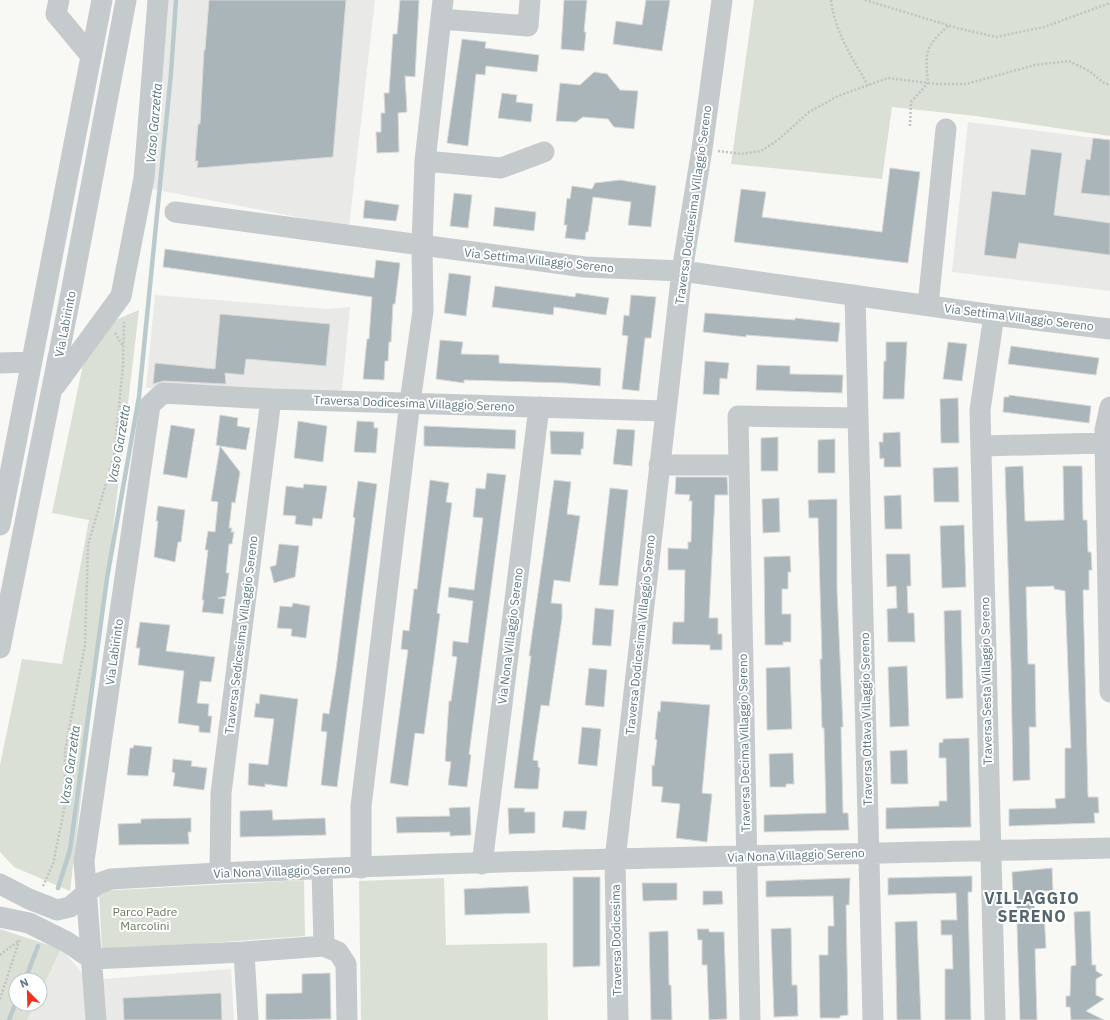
<svg xmlns="http://www.w3.org/2000/svg" width="1110" height="1020" font-family="'IBM Plex Sans',sans-serif">
	<rect width="100%" height="100%" fill="#f8f8f5"/>
	<path fill="#e9e9e8" d="M 167,0 L 375,0 L 349,227 L 152,189 Z
		M 968,122 L 1110,140 L 1110,291 L 952,272 Z
		M 155,295 L 327,309 L 350,307 L 342,391 L 146,388 Z
		M 61,949 L 86,977 L 88,1020 L 27,1020 L 35,1004 L 40,1004 L 40,993 Z
		M 231,969 L 234,1020 L 106,1020 L 103,979 Z"/>
	<path fill="#dae0d5" d="M 754,0 L 1110,0 L 1110,136 L 976,116 L 892,107 L 882,179 L 731,164 Z
		M 139,310 L 70,891 L 14,867 L 0,852 L 0,765 L 22,659 L 62,664 L 89,520 L 52,513 L 86,350 L 104,325 Z
		M 444,878 L 446,945 L 547,943 L 548,1020 L 361,1020 L 359,881 Z
		M 304,880 L 305,936 L 102,951 L 99,891 Z
		M 0,929 L 61,949 L 40,993 L 40,980 L 16,980 L 16,1004 L 35,1004 L 27,1020 L 0,1020 Z"/>
	<g fill="none" stroke-linecap="round" stroke-linejoin="round">
		<path stroke="#bacacc" stroke-width="4.5" d="M 58,888 L 70,850 L 107,578 L 139,397 L 171,73 L 176,0
			M 25,980 L 38,946
			M 9,1020 L 16,1002"/>
	</g>
	<path fill="#a9b5b9" stroke="#dad9d7" d="M 209,0 L 346,0 L 333,157 L 197,168 L 198,161 L 195,161 L 198,124 L 200,124 L 204,50 L 205,50 Z
		M 400,0 L 419,0 L 415,77 L 405,76 L 407,112 L 398,113 L 399,152 L 377,153 L 376,132 L 381,132 L 381,113 L 385,113 L 384,93 L 389,93 L 393,34 L 397,34 Z
		M 564,0 L 587,0 L 584,32 L 586,32 L 584,51 L 561,49 Z
		M 646,0 L 670,0 L 662,51 L 613,44 L 616,21 L 642,25 Z
		M 462,39 L 486,42 L 485,48 L 539,55 L 537,72 L 486,66 L 485,75 L 476,74 L 468,146 L 447,143 Z
		M 594,72 L 607,74 L 620,90 L 638,91 L 634,129 L 614,127 L 608,119 L 583,117 L 576,122 L 556,121 L 560,83 L 580,85 Z
		M 502,93 L 517,95 L 516,102 L 533,104 L 531,122 L 498,118 Z
		M 1093,138 L 1110,140 L 1110,196 L 1081,193 L 1086,159 L 1090,160 Z
		M 1031,149 L 1062,153 L 1054,215 L 1110,223 L 1110,255 L 1019,243 L 1016,259 L 984,255 L 992,191 L 1025,195 Z
		M 890,168 L 920,172 L 908,263 L 734,242 L 741,189 L 766,192 L 762,217 L 882,232 Z
		M 620,180 L 656,186 L 651,227 L 628,225 L 631,202 L 593,197 L 588,232 L 586,232 L 585,240 L 565,238 L 567,225 L 564,225 L 567,198 L 570,199 L 572,186 L 592,189 L 595,183 Z
		M 454,193 L 472,195 L 468,228 L 450,226 Z
		M 365,200 L 399,205 L 396,221 L 363,218 Z
		M 495,207 L 536,212 L 534,231 L 493,226 Z
		M 165,249 L 374,278 L 376,260 L 400,263 L 395,304 L 393,304 L 391,342 L 389,342 L 388,361 L 385,361 L 384,380 L 363,379 L 367,339 L 369,339 L 372,297 L 163,267 Z
		M 449,273 L 471,276 L 466,316 L 444,313 Z
		M 495,286 L 575,297 L 576,293 L 609,298 L 606,315 L 554,307 L 553,315 L 492,307 Z
		M 631,295 L 656,297 L 651,338 L 645,338 L 639,391 L 622,389 L 628,336 L 622,335 L 624,315 L 629,316 Z
		M 705,313 L 795,320 L 795,318 L 840,323 L 838,342 L 746,335 L 746,337 L 703,332 Z
		M 220,314 L 330,324 L 326,366 L 246,359 L 244,375 L 225,373 L 226,384 L 164,381 L 153,384 L 155,363 L 215,369 Z
		M 440,340 L 463,342 L 461,354 L 499,355 L 499,363 L 601,368 L 600,386 L 566,383 L 464,380 L 464,383 L 436,379 Z
		M 886,342 L 907,342 L 904,399 L 883,399 L 884,361 L 886,361 Z
		M 948,342 L 967,344 L 962,381 L 943,379 Z
		M 1011,346 L 1099,358 L 1096,375 L 1008,364 Z
		M 705,361 L 729,363 L 727,379 L 720,378 L 719,395 L 703,394 Z
		M 757,365 L 790,366 L 790,374 L 843,375 L 842,393 L 756,390 Z
		M 1009,395 L 1091,406 L 1089,423 L 1003,412 L 1004,397 L 1009,397 Z
		M 958,398 L 959,443 L 941,443 L 940,399 Z
		M 220,415 L 238,418 L 237,426 L 250,428 L 246,450 L 220,446 L 240,472 L 235,503 L 232,502 L 229,528 L 232,528 L 231,532 L 234,532 L 232,544 L 229,544 L 226,573 L 229,573 L 226,596 L 218,598 L 225,599 L 223,614 L 202,612 L 204,600 L 202,600 L 208,550 L 205,550 L 208,531 L 215,532 L 218,502 L 211,501 L 220,446 L 216,445 Z
		M 298,421 L 327,426 L 323,462 L 294,458 Z
		M 357,421 L 374,422 L 374,428 L 378,428 L 376,453 L 354,452 Z
		M 171,425 L 195,429 L 187,478 L 163,474 Z
		M 424,426 L 516,430 L 515,449 L 424,446 Z
		M 617,429 L 635,430 L 632,466 L 613,464 Z
		M 550,431 L 584,432 L 583,449 L 581,449 L 581,455 L 551,454 Z
		M 900,432 L 901,467 L 884,467 L 884,458 L 880,459 L 879,442 L 883,442 L 883,433 Z
		M 778,437 L 778,471 L 761,471 L 761,438 Z
		M 835,439 L 835,473 L 818,473 L 818,440 Z
		M 1023,466 L 1025,521 L 1034,521 L 1064,520 L 1063,466 L 1082,466 L 1083,520 L 1087,520 L 1088,552 L 1091,552 L 1092,570 L 1089,570 L 1089,590 L 1083,590 L 1088,797 L 1098,797 L 1099,813 L 1094,813 L 1095,823 L 1009,826 L 1009,809 L 1056,808 L 1055,799 L 1065,798 L 1065,748 L 1071,748 L 1065,591 L 1054,589 L 1054,586 L 1026,587 L 1028,664 L 1035,664 L 1036,727 L 1029,727 L 1030,780 L 1013,781 L 1011,665 L 1005,467 Z
		M 958,467 L 959,502 L 934,502 L 933,468 Z
		M 487,473 L 506,475 L 469,754 L 471,755 L 467,787 L 448,785 L 451,762 L 445,761 L 449,701 L 451,701 L 457,657 L 452,656 L 453,641 L 468,643 L 473,601 L 448,597 L 449,587 L 474,590 L 483,518 L 473,517 L 476,488 L 485,489 Z
		M 676,477 L 727,477 L 728,495 L 715,495 L 709,618 L 718,618 L 718,634 L 722,634 L 722,650 L 710,650 L 710,645 L 672,644 L 673,622 L 684,622 L 685,570 L 668,570 L 668,548 L 688,549 L 688,542 L 691,542 L 692,501 L 689,501 L 690,495 L 675,494 Z
		M 430,480 L 449,483 L 446,502 L 452,503 L 437,613 L 440,614 L 424,734 L 415,733 L 408,786 L 390,783 L 408,650 L 401,649 L 403,630 L 409,631 L 414,589 L 417,589 Z
		M 554,480 L 571,482 L 567,514 L 580,516 L 570,582 L 554,580 L 551,603 L 562,604 L 562,618 L 549,706 L 541,705 L 536,738 L 533,760 L 538,761 L 538,767 L 540,768 L 538,789 L 529,789 L 514,788 L 531,656 L 529,656 Z
		M 358,481 L 377,484 L 337,787 L 321,785 L 327,732 L 321,731 L 323,713 L 329,714 L 336,670 L 355,518 L 353,517 Z
		M 304,484 L 327,486 L 322,519 L 313,518 L 312,526 L 295,524 L 296,516 L 283,515 L 286,486 L 303,488 Z
		M 610,488 L 628,490 L 618,586 L 599,585 Z
		M 901,495 L 902,529 L 885,529 L 884,496 Z
		M 779,498 L 780,532 L 763,533 L 762,499 Z
		M 837,499 L 837,589 L 843,727 L 841,727 L 843,813 L 848,813 L 849,830 L 764,832 L 764,815 L 826,813 L 824,728 L 822,728 L 820,659 L 822,659 L 818,518 L 809,518 L 808,500 Z
		M 158,506 L 185,510 L 181,542 L 178,542 L 175,562 L 154,557 L 158,521 L 156,521 Z
		M 964,525 L 966,587 L 942,588 L 940,526 Z
		M 279,544 L 299,546 L 295,577 L 274,583 L 270,567 L 276,565 Z
		M 886,554 L 910,554 L 911,586 L 907,586 L 908,613 L 914,613 L 915,642 L 888,642 L 887,609 L 897,608 L 896,586 L 887,587 Z
		M 790,556 L 791,572 L 788,572 L 788,589 L 782,589 L 782,614 L 791,614 L 791,642 L 783,642 L 783,645 L 765,645 L 764,557 Z
		M 293,603 L 310,606 L 306,638 L 291,636 L 292,629 L 277,628 L 280,606 L 292,607 Z
		M 595,608 L 614,610 L 611,646 L 592,645 Z
		M 961,610 L 963,698 L 946,699 L 944,611 Z
		M 140,622 L 170,625 L 166,651 L 215,657 L 211,682 L 200,681 L 197,703 L 209,704 L 208,716 L 212,716 L 210,733 L 199,732 L 199,726 L 178,723 L 184,671 L 138,665 L 140,648 L 136,648 Z
		M 907,666 L 909,726 L 890,727 L 888,667 Z
		M 790,667 L 792,729 L 767,730 L 766,668 Z
		M 589,668 L 607,670 L 604,707 L 585,705 Z
		M 260,694 L 298,699 L 287,787 L 265,784 L 265,787 L 248,785 L 249,763 L 268,765 L 274,719 L 254,717 L 256,703 L 259,704 Z
		M 661,701 L 710,705 L 702,793 L 712,794 L 707,842 L 676,838 L 680,804 L 661,802 L 663,787 L 652,786 L 652,765 L 654,766 L 657,740 L 655,739 L 658,711 L 660,712 Z
		M 582,727 L 601,729 L 597,766 L 578,764 Z
		M 969,738 L 971,827 L 886,829 L 886,808 L 939,806 L 939,801 L 947,801 L 946,758 L 939,758 L 939,743 L 943,742 L 943,739 Z
		M 134,745 L 152,747 L 148,776 L 127,775 L 130,748 L 133,748 Z
		M 907,750 L 908,784 L 891,784 L 890,751 Z
		M 793,753 L 794,784 L 786,784 L 786,787 L 770,787 L 769,754 Z
		M 173,759 L 192,761 L 191,766 L 207,768 L 204,790 L 173,786 L 175,773 L 172,772 Z
		M 470,807 L 471,835 L 450,836 L 450,832 L 397,833 L 396,817 L 450,816 L 449,808 Z
		M 508,808 L 525,808 L 524,812 L 535,812 L 535,833 L 509,834 Z
		M 272,810 L 273,820 L 325,818 L 326,835 L 240,837 L 240,811 Z
		M 564,811 L 587,811 L 585,830 L 562,827 Z
		M 191,818 L 191,832 L 188,832 L 189,844 L 119,845 L 118,824 L 141,823 L 141,819 Z
		M 1052,868 L 1053,891 L 1036,891 L 1034,913 L 1044,913 L 1046,948 L 1035,949 L 1037,1020 L 1020,1020 L 1016,894 L 1013,894 L 1012,872 Z
		M 972,876 L 972,892 L 968,892 L 968,899 L 971,1020 L 945,1020 L 945,969 L 953,969 L 952,935 L 941,935 L 941,920 L 957,920 L 956,893 L 888,895 L 888,878 Z
		M 573,877 L 600,877 L 600,966 L 573,967 Z
		M 850,878 L 849,905 L 846,905 L 848,1015 L 840,1016 L 840,1018 L 820,1018 L 819,955 L 828,955 L 828,926 L 834,926 L 833,896 L 766,897 L 766,881 Z
		M 642,883 L 677,883 L 677,900 L 643,901 Z
		M 528,886 L 530,913 L 465,915 L 464,889 Z
		M 703,891 L 722,891 L 723,904 L 703,905 Z
		M 1090,911 L 1092,965 L 1096,965 L 1096,971 L 1103,975 L 1096,979 L 1096,995 L 1104,999 L 1086,1011 L 1104,1020 L 1071,1020 L 1070,1007 L 1066,1007 L 1066,996 L 1070,996 L 1071,966 L 1076,965 L 1074,912 Z
		M 917,921 L 921,1020 L 897,1020 L 895,922 Z
		M 791,928 L 792,985 L 797,985 L 798,1016 L 774,1017 L 771,929 Z
		M 697,929 L 709,929 L 709,932 L 724,932 L 727,1019 L 709,1020 L 707,965 L 702,965 L 702,940 L 698,940 Z
		M 668,931 L 669,985 L 671,985 L 672,1020 L 651,1020 L 649,932 Z
		M 330,973 L 331,1019 L 266,1020 L 266,994 L 302,993 L 302,974 Z
		M 221,993 L 222,1020 L 124,1020 L 123,998 Z"/>
	<g fill="none" stroke-linecap="round" stroke-linejoin="round">
		<path stroke="#c0c3c5" stroke-width="2.5" stroke-dasharray="2 2" stroke-linecap="butt" d="M 831,0 C 835,32 852,58 868,85
			M 865,0 L 957,28 L 996,37 L 1044,27 L 1110,3
			M 910,126 L 911,102 L 928,83 C 925,52 925,47 948,26
			M 718,151 L 741,154 L 761,151 L 778,140 L 809,112 L 838,96 L 888,78 L 935,84 L 966,84 L 1035,65 L 1069,61 L 1089,71 L 1104,83 L 1110,85
			M 115,333 L 123,346
			M 43,886 L 53,864 L 65,805 L 65,750 L 85,645 L 88,545 L 114,456 L 123,366 L 124,322
			M 0,955 L 18,941
			M 0,999 L 20,938"/>
		<path stroke="#c5cacd" stroke-width="21" d="M 59,0 L 56,14 L 91,56
			M 441,19 L 528,26 L 530,0
			M 425,161 L 501,168 L 544,152
			M 175,212 L 585,267 L 682,271 L 994,315 L 1110,329
			M 855,295 L 873,1020
			M 928,305 L 946,129
			M 994,315 L 980,410 L 995,1020
			M 0,363 L 32,362
			M 55,386 L 121,296 L 144,178 L 158,0
			M 1110,407 L 1105,430 L 1105,443 L 1110,692
			M 981,446 L 1105,443
			M 659,465 L 738,465
			M 0,525 L 102,0
			M 0,648 L 71,293 L 126,0
			M 482,864 L 539,407
			M 361,868 L 361,806 L 410,402 L 423,311 L 422,246 L 425,161 L 443,0
			M 322,870 L 324,946
			M 220,873 L 221,793 L 271,399
			M 0,884 L 29,899 L 57,910 L 70,907 L 97,884 L 111,879 C 443,859 777,856 1110,848
			M 0,917 L 29,923 L 67,942 L 92,959 L 244,952 L 324,946 L 338,952 L 346,964 L 347,1020
			M 244,952 L 248,1020
			M 96,1020 L 84,861 L 150,405 L 163,393 L 271,399 L 665,411
			M 618,1020 L 615,860 L 682,271 L 702,149 L 722,0
			M 750,1020 L 738,416 L 858,418"/>
	</g>
	<g text-anchor="middle" dominant-baseline="central" stroke-width="4" stroke-linejoin="round" paint-order="stroke">
		<g font-size="12" fill="#607882" stroke="#fff">
			<text transform="translate(693 205) rotate(-82)">Traversa Dodicesima Villaggio Sereno</text>
			<text transform="translate(539 260) rotate(6)">Via Settima Villaggio Sereno</text>
			<text transform="translate(1019 317) rotate(7)">Via Settima Villaggio Sereno</text>
			<text transform="translate(65 324) rotate(-79)">Via Labirinto</text>
			<text transform="translate(414 403) rotate(2)">Traversa Dodicesima Villaggio Sereno</text>
			<text transform="translate(241 635) rotate(-83)">Traversa Sedicesima Villaggio Sereno</text>
			<text transform="translate(640 635) rotate(-84)">Traversa Dodicesima Villaggio Sereno</text>
			<text transform="translate(510 636) rotate(-83)">Via Nona Villaggio Sereno</text>
			<text transform="translate(114 652) rotate(-82)">Via Labirinto</text>
			<text transform="translate(986 681) rotate(-91)">Traversa Sesta Villaggio Sereno</text>
			<text transform="translate(866 719) rotate(-91)">Traversa Ottava Villaggio Sereno</text>
			<text transform="translate(744 743) rotate(-91)">Traversa Decima Villaggio Sereno</text>
			<text transform="translate(796 855) rotate(-2)">Via Nona Villaggio Sereno</text>
			<text transform="translate(282 871) rotate(-2)">Via Nona Villaggio Sereno</text>
			<text transform="translate(616 940) rotate(-91)">Traversa Dodicesima</text>
		</g>
		<g font-size="12" fill="#687a60" stroke="#fff">
			<text x="145" y="911">Parco Padre<tspan x="145" dy="14">Marcolini</tspan></text>
		</g>
		<g font-size="13" font-style="italic" fill="#5b787d" stroke="#fff">
			<text transform="translate(154 123) rotate(-85)">Vaso Garzetta</text>
			<text transform="translate(119 444) rotate(-80)">Vaso Garzetta</text>
			<text transform="translate(70 765) rotate(-82)">Vaso Garzetta</text>
		</g>
		<g font-size="16" font-weight="bold" letter-spacing="1" fill="#53656d" stroke="#fff">
			<text x="1032" y="898">VILLAGGIO<tspan x="1032" dy="18">SERENO</tspan></text>
		</g>
	</g>
	<g transform="translate(28 992) rotate(337)"><circle r="19" fill="#ffffff" stroke="#bfc9cd"/>
	<path d="M0-3L7 15L0 10L-7 15Z" fill="#f1321c"/>
	<text y="-6" font-size="11" font-weight="bold" text-anchor="middle" fill="#607882">N</text>
	</g>
</svg>
